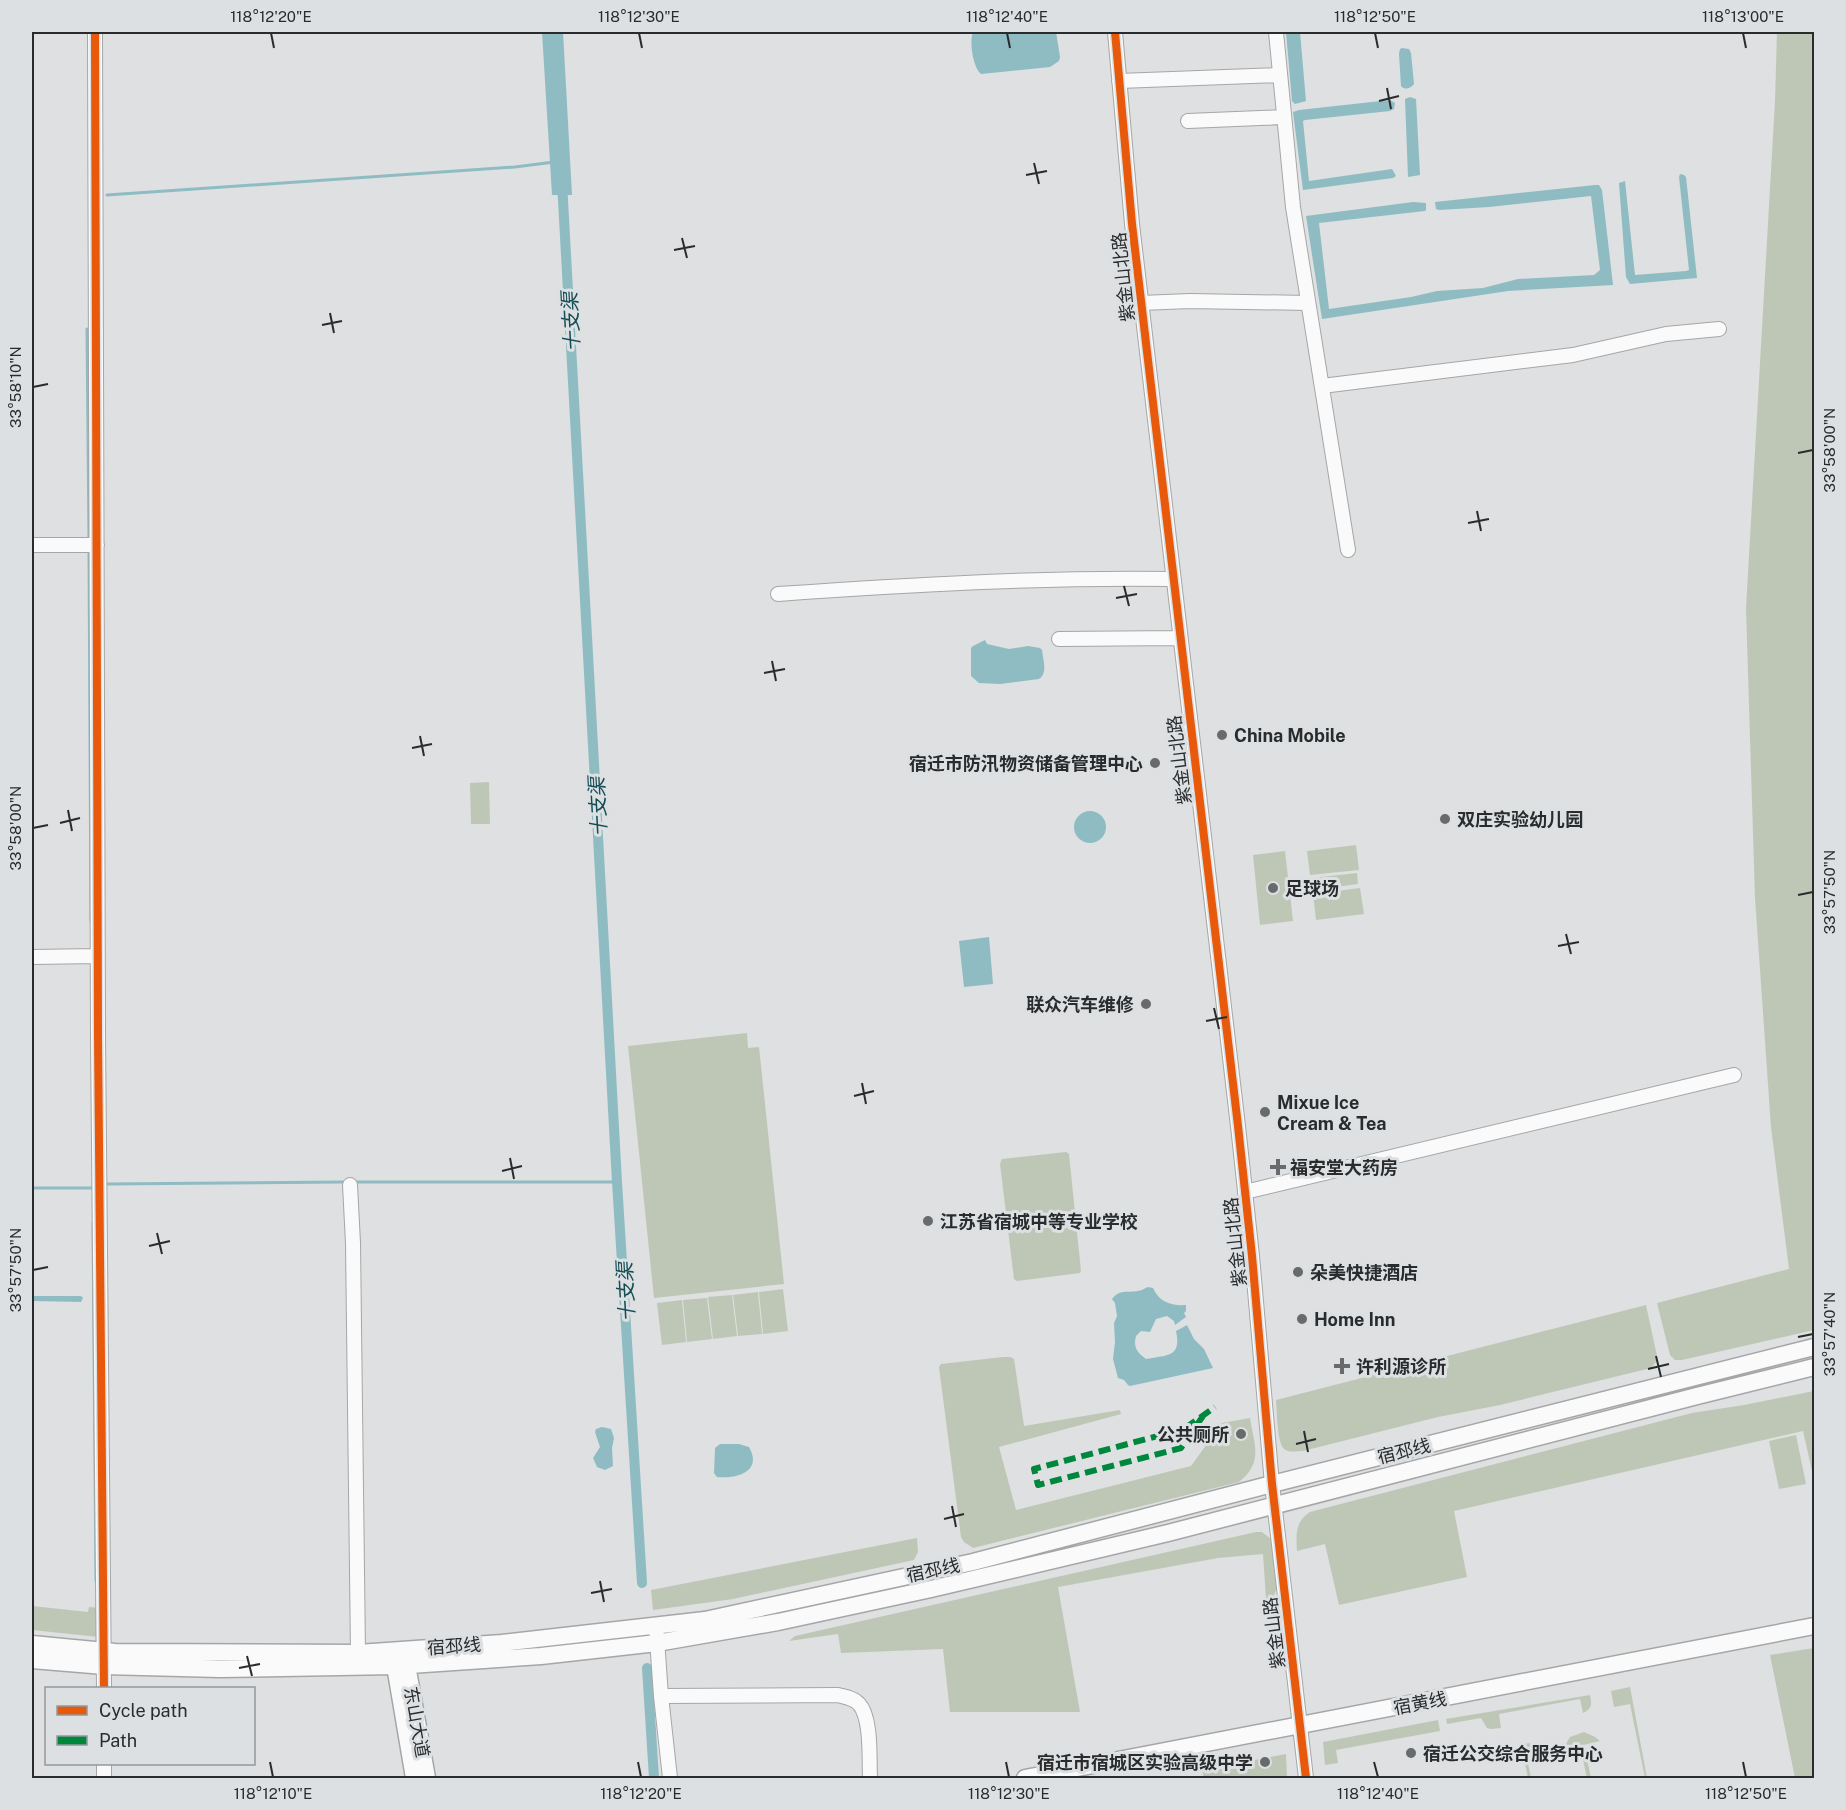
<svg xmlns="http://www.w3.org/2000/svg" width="1846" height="1810" font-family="'Public Sans','Noto Sans SC',sans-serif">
	<rect width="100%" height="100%" fill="#dee0e1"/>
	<path fill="#bec7b6" d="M 1777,32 L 1814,32 L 1814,1330 L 1682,1360 L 1675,1360 L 1670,1355 L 1657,1303 L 1789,1269 L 1771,1127 L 1755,898 L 1746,608 L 1775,101 Z
		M 489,782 L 490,824 L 471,824 L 470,783 Z
		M 1356,845 L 1359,870 L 1310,875 L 1307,851 Z
		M 1285,851 L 1293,921 L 1260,925 L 1253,855 Z
		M 1357,873 L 1358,884 L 1313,890 L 1312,878 Z
		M 1360,888 L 1364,914 L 1316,920 L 1313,894 Z
		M 747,1033 L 748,1048 L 759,1047 L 784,1284 L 654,1298 L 628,1046 Z
		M 1066,1152 L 1069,1154 L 1081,1271 L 1080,1273 L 1017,1281 L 1014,1279 L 1000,1164 L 1002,1159 Z
		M 783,1289 L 788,1331 L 763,1334 L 759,1292 Z
		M 758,1292 L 762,1334 L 738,1336 L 733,1295 Z
		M 732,1295 L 737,1336 L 713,1339 L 708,1297 Z
		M 707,1298 L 712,1339 L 687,1342 L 683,1300 Z
		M 682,1300 L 686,1342 L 662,1345 L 657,1303 Z
		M 1646,1305 L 1657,1356 L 1656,1362 L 1651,1368 L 1500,1405 L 1438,1417 L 1303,1451 C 1297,1451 1289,1453 1284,1449 C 1277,1443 1277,1410 1276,1400 Z
		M 1003,1357 L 1010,1357 L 1014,1359 L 1024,1426 L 1120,1410 L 1121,1414 L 999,1447 L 1016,1510 L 1191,1466 L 1222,1423 L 1250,1418 C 1254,1445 1264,1462 1239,1482 L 973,1548 L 964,1542 L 961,1537 L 939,1367 L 941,1364 Z
		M 1814,1391 L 1814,1480 L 1803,1431 L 1454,1511 L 1467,1577 L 1339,1605 L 1325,1544 L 1297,1551 C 1296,1534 1295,1522 1310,1512 L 1692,1413 L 1744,1405 Z
		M 1796,1435 L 1806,1484 L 1779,1489 L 1769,1441 Z
		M 1256,1532 L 1262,1532 L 1271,1539 L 1278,1585 L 1273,1598 L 1266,1599 L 1263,1554 L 1218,1558 L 1058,1587 L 1080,1712 L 950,1712 L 943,1649 L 841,1653 L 838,1634 L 789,1641 L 795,1636 Z
		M 917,1538 L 918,1552 L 914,1560 L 733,1599 L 653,1610 L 651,1590 Z
		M 32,1606 L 88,1612 L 89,1607 L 100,1608 L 99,1637 L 32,1630 Z
		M 1814,1648 L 1814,1778 L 1795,1778 L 1770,1655 Z
		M 1630,1687 L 1647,1778 L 1645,1778 L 1630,1704 L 1614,1707 L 1611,1691 Z
		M 1590,1695 C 1592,1704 1592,1709 1583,1713 L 1580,1699 L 1499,1714 L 1501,1728 L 1491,1729 L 1487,1728 L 1481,1718 L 1447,1724 L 1446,1719 Z
		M 1438,1720 L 1440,1731 L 1336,1750 L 1338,1763 L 1325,1765 L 1323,1742 Z
		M 1584,1732 L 1595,1737 L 1600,1741 L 1584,1745 L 1591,1778 L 1587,1778 L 1580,1746 L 1563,1749 L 1570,1737 Z
		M 1531,1743 L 1540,1746 L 1546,1754 L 1527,1758 L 1531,1778 L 1528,1778 L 1524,1758 L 1507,1761 C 1508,1747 1518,1745 1531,1743 Z
		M 1286,1754 L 1287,1778 L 1204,1778 L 1202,1770 Z"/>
	<path fill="#8ebcc2" d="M 542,32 L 563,32 L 572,195 L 552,195 Z
		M 973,32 L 1056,32 L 1060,57 L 1059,61 L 1050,67 L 981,74 C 973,67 969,42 973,32 Z
		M 1286,32 L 1300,32 L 1306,101 L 1295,104 L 1292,101 Z
		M 1402,48 L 1409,49 L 1411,53 L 1414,84 C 1411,88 1405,91 1401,86 L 1399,54 L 1400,49 Z
		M 1410,97 L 1416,99 L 1420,175 L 1408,177 L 1405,99 Z
		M 1390,100 L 1395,103 L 1394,109 L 1390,111 L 1305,120 L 1303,121 L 1309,181 L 1392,169 L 1396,176 L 1393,178 L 1303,190 L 1293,112 L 1299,110 Z
		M 1680,174 L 1684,175 L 1686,177 L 1697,278 L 1630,284 L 1626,277 L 1619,183 L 1625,181 L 1635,275 L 1686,271 L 1689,270 L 1679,177 Z
		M 1595,185 L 1599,185 L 1602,190 L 1613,285 L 1508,291 L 1322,319 L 1306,216 L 1413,202 L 1426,203 L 1426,210 L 1425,211 L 1319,223 L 1329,309 L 1411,297 L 1437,291 L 1483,288 L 1518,279 L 1594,275 L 1600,270 L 1591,196 L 1489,207 L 1439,210 L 1436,209 L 1435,202 Z
		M 985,640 L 987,644 L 1009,649 L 1028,646 L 1040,648 L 1042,650 C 1043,660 1048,673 1039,679 L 1000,684 L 979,683 L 971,676 L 971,648 L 973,646 Z
		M1074 827a16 16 0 1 1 32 0a16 16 0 1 1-32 0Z
		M 989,937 L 993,984 L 964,987 L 959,941 Z
		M 1148,1287 L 1153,1288 C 1159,1302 1171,1306 1186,1305 L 1186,1311 L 1184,1313 L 1186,1317 L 1175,1325 L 1174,1321 L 1167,1316 L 1156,1319 L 1150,1332 L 1141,1331 L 1136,1336 C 1133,1347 1137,1353 1146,1359 C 1166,1355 1182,1358 1176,1331 L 1187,1325 L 1194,1339 L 1204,1349 L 1213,1368 L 1130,1386 L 1128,1385 L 1124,1380 L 1118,1378 L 1113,1359 L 1115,1342 L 1114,1323 L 1117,1316 L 1115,1303 L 1112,1299 C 1120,1289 1127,1293 1138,1291 C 1141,1291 1145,1288 1148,1287 Z
		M 32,1296 L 81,1296 L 83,1298 L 81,1302 L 32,1301 Z
		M 602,1427 L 611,1429 L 614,1438 L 612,1448 L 613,1466 L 605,1470 L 597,1467 L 593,1458 L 600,1447 L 595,1432 L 596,1429 Z
		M 720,1444 L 739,1444 L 749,1447 C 763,1471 737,1479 717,1477 L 714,1473 L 715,1448 Z"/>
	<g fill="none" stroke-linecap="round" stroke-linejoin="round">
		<path stroke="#8ebcc2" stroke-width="3" d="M 107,195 L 515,167 L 554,162
			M 87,329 L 89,540
			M 89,550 L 91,921
			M 357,1182 L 617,1182
			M 107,1184 L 343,1182
			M 32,1188 L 93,1188 L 93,1186
			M 93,1223 L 96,1581"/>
		<path stroke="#8ebcc2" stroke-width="10" d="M 562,182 L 617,1182 L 642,1583
			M 647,1668 L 654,1778"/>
		<defs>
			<path id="minor" d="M 95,32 L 98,1036 L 104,1688
				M 1115,32 L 1132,224 L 1238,1126 L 1252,1256 L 1272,1484 L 1306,1778
				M 1276,32 L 1293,207 L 1348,550
				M 1119,81 L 1280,75
				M 1188,121 L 1284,117
				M 1141,303 L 1190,301 L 1308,303
				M 1322,386 L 1573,355 L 1666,334 L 1719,329
				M 32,545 L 97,545
				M 778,594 C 909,585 1041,577 1173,579
				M 1059,639 L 1180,638
				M 32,957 L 97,956
				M 350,1185 L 353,1243 L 358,1653
				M 1245,1192 L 1734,1075
				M 656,1625 L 661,1696 L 670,1778
				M 661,1696 L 838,1695 C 845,1697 854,1698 859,1704 C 872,1718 869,1760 870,1778
				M 104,1764 L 104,1778"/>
			<path id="major" d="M 32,1644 L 115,1652 L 358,1653 L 502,1643 L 705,1620 L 973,1562 L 1272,1484 L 1814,1347
				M 32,1660 L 104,1666 L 220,1669 L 395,1666 L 541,1656 L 657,1643 L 778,1622 L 931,1589 L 1168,1533 L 1697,1396 L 1814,1367
				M 407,1665 L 427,1778
				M 395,1666 L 414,1778
				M 1025,1778 L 1814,1626"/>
		</defs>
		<use href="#minor" stroke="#a5a6a7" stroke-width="16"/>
		<use href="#major" stroke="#a5a6a7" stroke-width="19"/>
		<use href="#minor" stroke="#fafafa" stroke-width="14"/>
		<use href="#major" stroke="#fafafa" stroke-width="16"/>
		<path stroke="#00873e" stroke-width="6" stroke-dasharray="12 6" stroke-linecap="butt" d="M 1203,1416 L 1181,1448 L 1038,1485 L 1034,1469 L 1184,1429 L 1215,1407"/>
		<defs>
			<path id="cycleway" d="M 95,32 L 98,1036 L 104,1688
				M 1115,32 L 1132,224 L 1238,1126 L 1252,1256 L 1272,1484 L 1306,1778"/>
		</defs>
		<use href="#cycleway" stroke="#dde0e2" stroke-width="11"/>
		<use href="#cycleway" stroke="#e8590c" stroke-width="8"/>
	</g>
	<path fill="none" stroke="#2a2b2d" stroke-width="2" d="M 271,33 L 274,48M 639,33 L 642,48M 1007,33 L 1010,48M 1375,33 L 1378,48M 1743,33 L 1746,48M 1387,88 L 1391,109M 1379,101 L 1399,96M 1034,163 L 1039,184M 1026,175 L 1047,171M 682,238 L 687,258M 674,250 L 695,246M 330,313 L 334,333M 322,325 L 342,321M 33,387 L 48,384M 1798,453 L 1813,450M 1477,511 L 1481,531M 1468,523 L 1489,519M 1124,586 L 1129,606M 1116,598 L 1137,594M 772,661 L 776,681M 764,673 L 785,669M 420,736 L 424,756M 412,748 L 432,744M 68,810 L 72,831M 60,823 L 80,818M 33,828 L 48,825M 1798,895 L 1813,892M 1566,934 L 1571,954M 1558,946 L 1579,942M 1214,1008 L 1219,1029M 1206,1021 L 1227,1017M 862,1083 L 866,1104M 854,1096 L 874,1091M 510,1158 L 514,1179M 502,1171 L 522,1166M 157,1233 L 162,1254M 149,1246 L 170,1241M 33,1270 L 48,1267M 1798,1337 L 1813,1334M 1656,1356 L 1661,1377M 1648,1369 L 1669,1364M 1304,1431 L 1308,1452M 1296,1444 L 1316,1439M 952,1506 L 956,1527M 944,1519 L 964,1514M 600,1581 L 604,1602M 591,1593 L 612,1589M 247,1656 L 252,1676M 239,1668 L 260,1664M 270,1762 L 273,1777M 638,1762 L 641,1777M 1006,1762 L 1009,1777M 1374,1762 L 1378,1777M 1743,1762 L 1746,1777"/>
	<g fill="#696a6c" stroke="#dde0e2" stroke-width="2">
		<circle cx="1222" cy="735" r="6"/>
		<circle cx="1155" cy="763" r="6"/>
		<circle cx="1445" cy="819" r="6"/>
		<circle cx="1273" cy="888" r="6"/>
		<circle cx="1146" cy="1004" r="6"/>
		<circle cx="1265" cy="1112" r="6"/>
		<path d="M1275 1158h6v6h6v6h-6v6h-6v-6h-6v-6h6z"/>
		<circle cx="928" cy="1221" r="6"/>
		<circle cx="1298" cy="1272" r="6"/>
		<circle cx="1302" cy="1319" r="6"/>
		<path d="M1339 1357h6v6h6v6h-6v6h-6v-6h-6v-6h6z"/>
		<circle cx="1241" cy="1434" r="6"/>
		<circle cx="1411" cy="1753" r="6"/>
		<circle cx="1265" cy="1762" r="6"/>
	</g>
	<g text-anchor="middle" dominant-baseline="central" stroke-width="6" stroke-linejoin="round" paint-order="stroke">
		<g font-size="18" fill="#2a2b2d" stroke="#dde0e2">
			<text transform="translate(1123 277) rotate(-96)">紫金山北路</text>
			<text transform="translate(1179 760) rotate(-97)">紫金山北路</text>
			<text transform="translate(1235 1242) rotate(-96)">紫金山北路</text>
			<text transform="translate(1404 1451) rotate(-14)">宿邳线</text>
			<text transform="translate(933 1570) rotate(-12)">宿邳线</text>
			<text transform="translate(1274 1633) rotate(-97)">紫金山路</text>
			<text transform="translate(454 1646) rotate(-4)">宿邳线</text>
			<text transform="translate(1420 1703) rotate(-11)">宿黄线</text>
			<text transform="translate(417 1722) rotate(80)">东山大道</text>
		</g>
		<g font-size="18" font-weight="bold" fill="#2a2b2d" stroke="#dde0e2" text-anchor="start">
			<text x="1234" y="735">China Mobile</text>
			<text x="1143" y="763" text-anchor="end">宿迁市防汛物资储备管理中心</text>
			<text x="1457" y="819">双庄实验幼儿园</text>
			<text x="1285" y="888">足球场</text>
			<text x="1134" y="1004" text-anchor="end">联众汽车维修</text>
			<text x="1277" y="1102">Mixue Ice<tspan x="1277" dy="21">Cream &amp; Tea</tspan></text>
			<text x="1290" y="1167">福安堂大药房</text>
			<text x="940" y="1221">江苏省宿城中等专业学校</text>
			<text x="1310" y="1272">朵美快捷酒店</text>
			<text x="1314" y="1319">Home Inn</text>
			<text x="1356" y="1366">许利源诊所</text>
			<text x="1229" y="1434" text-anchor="end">公共厕所</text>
			<text x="1423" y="1753">宿迁公交综合服务中心</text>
			<text x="1253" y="1762" text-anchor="end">宿迁市宿城区实验高级中学</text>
		</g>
		<g font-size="20" font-style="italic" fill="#144e54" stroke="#dde0e2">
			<text transform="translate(571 322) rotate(-93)">十支渠</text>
			<text transform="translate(598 807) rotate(-93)">十支渠</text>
			<text transform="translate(626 1292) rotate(-93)">十支渠</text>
		</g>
	</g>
	<rect width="1846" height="1810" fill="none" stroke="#dde0e2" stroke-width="66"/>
	<rect x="45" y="1687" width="210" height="78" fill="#dde0e2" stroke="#95989a" stroke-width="1.5"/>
	<rect x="57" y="1706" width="30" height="9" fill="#e8590c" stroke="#95989a" stroke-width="1.5"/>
	<text x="99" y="1717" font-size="18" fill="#2a2b2d">Cycle path</text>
	<rect x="57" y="1736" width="30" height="9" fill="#00873e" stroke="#95989a" stroke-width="1.5"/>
	<text x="99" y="1747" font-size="18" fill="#2a2b2d">Path</text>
	<rect x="33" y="33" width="1780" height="1744" fill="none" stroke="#2a2b2d" stroke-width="2"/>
	<g font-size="15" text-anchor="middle" fill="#2a2b2d">
		<text x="271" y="22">118°12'20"E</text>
		<text x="639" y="22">118°12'30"E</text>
		<text x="1007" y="22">118°12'40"E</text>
		<text x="1375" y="22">118°12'50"E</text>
		<text x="1743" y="22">118°13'00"E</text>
		<text transform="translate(16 387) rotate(-90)" y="5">33°58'10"N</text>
		<text transform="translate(1830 450) rotate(-90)" y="5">33°58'00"N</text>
		<text transform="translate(16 828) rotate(-90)" y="5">33°58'00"N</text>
		<text transform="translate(1830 892) rotate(-90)" y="5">33°57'50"N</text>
		<text transform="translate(16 1270) rotate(-90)" y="5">33°57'50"N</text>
		<text transform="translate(1830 1334) rotate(-90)" y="5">33°57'40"N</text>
		<text x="273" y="1799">118°12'10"E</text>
		<text x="641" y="1799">118°12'20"E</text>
		<text x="1009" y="1799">118°12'30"E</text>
		<text x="1378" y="1799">118°12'40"E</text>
		<text x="1746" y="1799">118°12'50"E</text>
	</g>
</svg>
